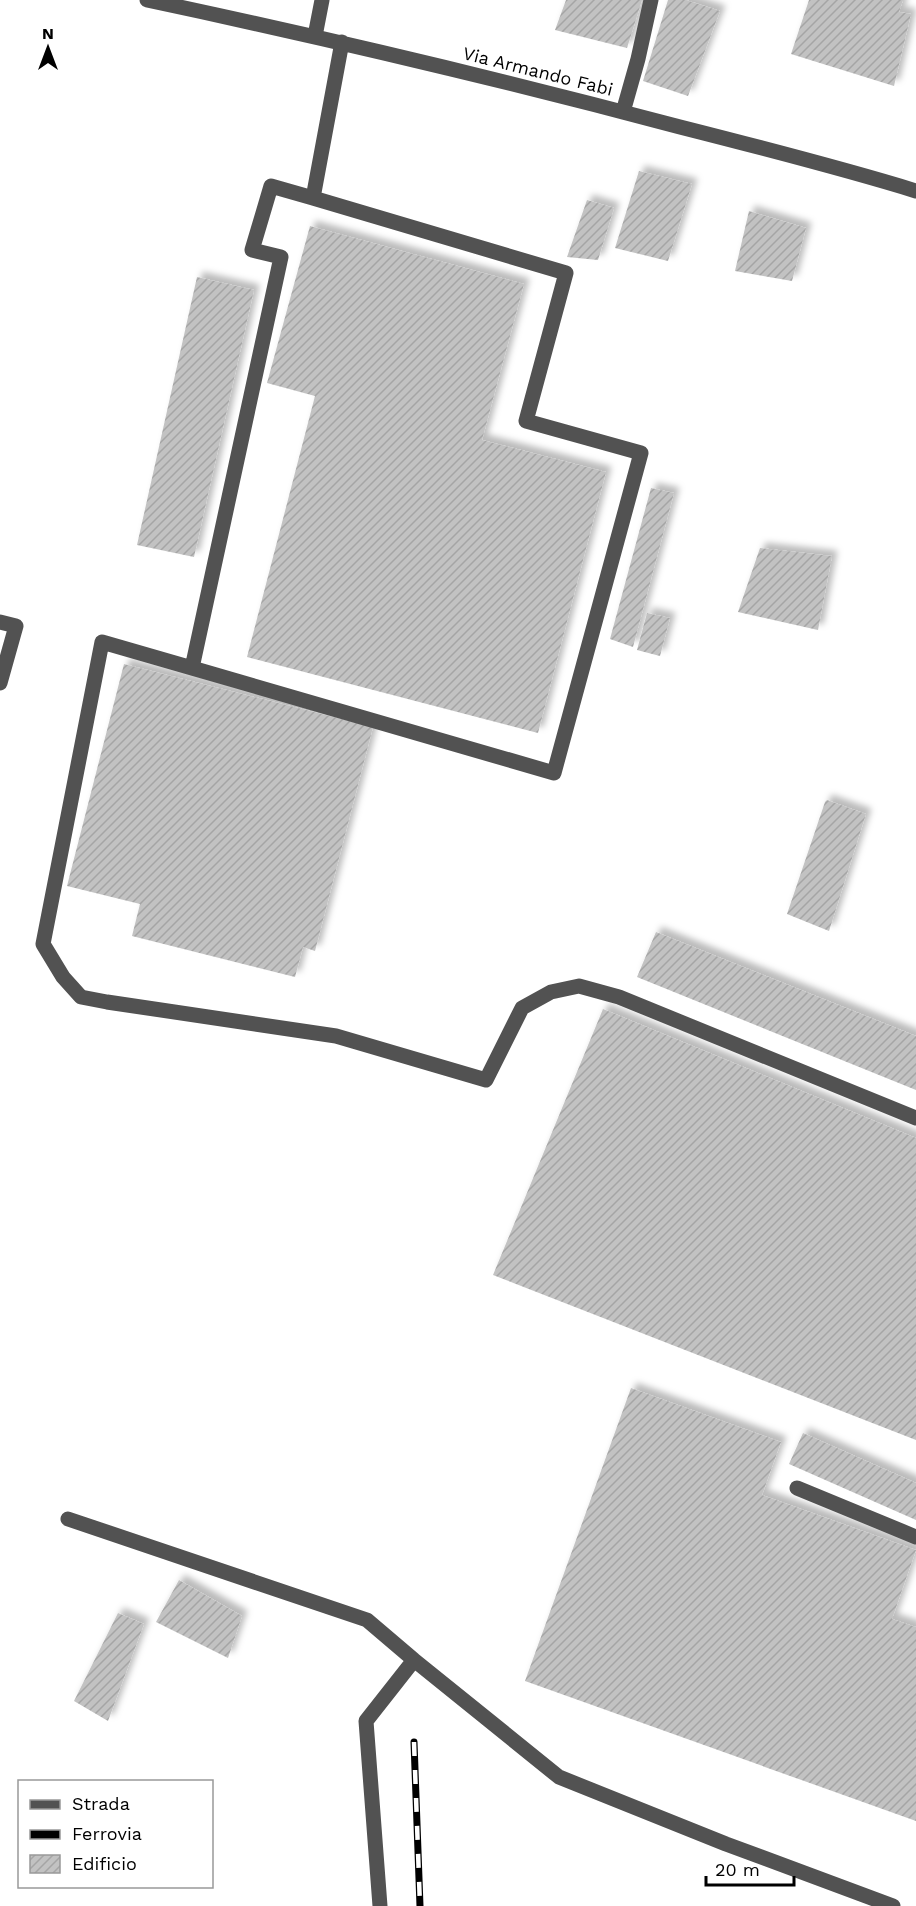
<svg xmlns="http://www.w3.org/2000/svg" width="916" height="1906" font-family="'Work Sans',sans-serif">
	<defs>
		<pattern id="building-hatch" width="6" height="6" patternUnits="userSpaceOnUse" patternTransform="scale(1.5)"><rect width="6" height="6" fill="#c2c2c2"/><path d="M-1 1l2-2M0 6l6-6M5 7l2-2" fill="none" stroke="#a5a5a5"/></pattern>
		<filter id="shadow"><feDropShadow dx="5.5" dy="-5.5" stdDeviation="3" flood-color="#0004"/></filter>
	</defs>
	<rect width="100%" height="100%" fill="#fff"/>
	<path fill="url(#building-hatch)" filter="url(#shadow)" d="M 566,0 L 642,0 L 627,48 L 555,30 Z
		M 668,0 L 686,0 L 720,11 L 688,96 L 643,81 Z
		M 809,0 L 903,0 L 899,12 L 911,14 L 894,86 L 791,54 Z
		M 639,171 L 692,184 L 668,261 L 615,248 Z
		M 587,200 L 614,208 L 598,260 L 567,257 Z
		M 749,211 L 806,228 L 792,281 L 735,271 Z
		M 310,226 L 524,284 L 482,440 L 606,472 L 538,733 L 247,657 L 315,396 L 267,383 Z
		M 197,277 L 254,290 L 194,557 L 137,545 Z
		M 651,488 L 674,493 L 633,647 L 610,639 Z
		M 760,548 L 832,556 L 818,630 L 738,612 Z
		M 647,613 L 670,618 L 660,656 L 637,650 Z
		M 124,664 L 373,727 L 315,951 L 303,947 L 295,977 L 132,936 L 140,904 L 67,886 Z
		M 827,800 L 866,814 L 829,931 L 787,914 L 825,802 Z
		M 656,932 L 916,1036 L 916,1090 L 637,977 Z
		M 603,1009 L 916,1138 L 916,1440 L 493,1275 Z
		M 631,1388 L 781,1442 L 762,1495 L 916,1550 L 892,1619 L 916,1627 L 916,1821 L 525,1681 Z
		M 803,1433 L 916,1483 L 916,1520 L 789,1464 Z
		M 179,1580 L 242,1616 L 228,1658 L 156,1622 Z
		M 118,1613 L 144,1624 L 108,1721 L 74,1701 Z"/>
	<g fill="none" stroke-linecap="round" stroke-linejoin="round">
		<path stroke="#525252" stroke-width="15" d="M 147,0 C 326,38 503,80 680,127 C 759,147 838,167 916,191
			M 315,36 L 322,0
			M 623,112 L 638,59 L 651,0
			M 313,198 L 566,273 L 526,421 L 641,453 L 554,773 L 192,668 L 281,257 L 252,250 L 271,186 L 313,198 L 342,42
			M 0,622 L 16,626 L 0,683
			M 192,668 L 102,642 L 43,944 L 63,977 L 81,997 L 107,1002 L 336,1036 L 486,1080 L 522,1008 L 551,992 L 579,986 L 619,997 L 916,1118
			M 797,1488 L 916,1537
			M 68,1519 L 367,1620 L 414,1660 L 559,1777 L 726,1844 L 893,1906
			M 380,1906 L 366,1721 L 414,1660"/>
		<defs>
			<path id="rail" d="M 414,1742 L 420,1906"/>
		</defs>
		<use href="#rail" stroke="#000" stroke-width="7"/>
		<use href="#rail" stroke="#fff" stroke-width="4.5" stroke-dasharray="14" stroke-linecap="butt"/>
	</g>
	<g text-anchor="middle" dominant-baseline="central" stroke-width="4.5" stroke-linejoin="round" paint-order="stroke">
		<g font-size="18" fill="#000" stroke="#fff">
			<text transform="translate(538 71) rotate(14)">Via Armando Fabi</text>
		</g>
	</g>
	<rect x="18" y="1780" width="195" height="108" fill="#ffffff" stroke="#999999" stroke-width="1.5"/>
	<rect x="30" y="1800" width="30" height="9" fill="#525252" stroke="#999999" stroke-width="1.5"/>
	<text x="72" y="1810" font-size="18" fill="#000000">Strada</text>
	<rect x="30" y="1830" width="30" height="9" fill="#000000" stroke="#999999" stroke-width="1.5"/>
	<text x="72" y="1840" font-size="18" fill="#000000">Ferrovia</text>
	<rect x="30" y="1855" width="30" height="18" fill="url(#building-hatch)" stroke="#999999" stroke-width="1.5"/>
	<text x="72" y="1870" font-size="18" fill="#000000">Edificio</text>
	<g transform="translate(48 48)" stroke="#ffffff" stroke-width="4.5" paint-order="stroke">
	<path d="M0-4.5L10 22L0 15L-10 22Z" fill="#000000"/>
	<text y="-9" font-size="16" font-weight="bold" text-anchor="middle" fill="#000000">N</text>
	</g>
	<path d="M706 1876v9h88v-9" fill="none" stroke="#000000" stroke-width="3"/>
	<text x="715" y="1876" font-size="18" fill="#000000" stroke="#ffffff" stroke-width="4.5" paint-order="stroke">20 m</text>
</svg>
